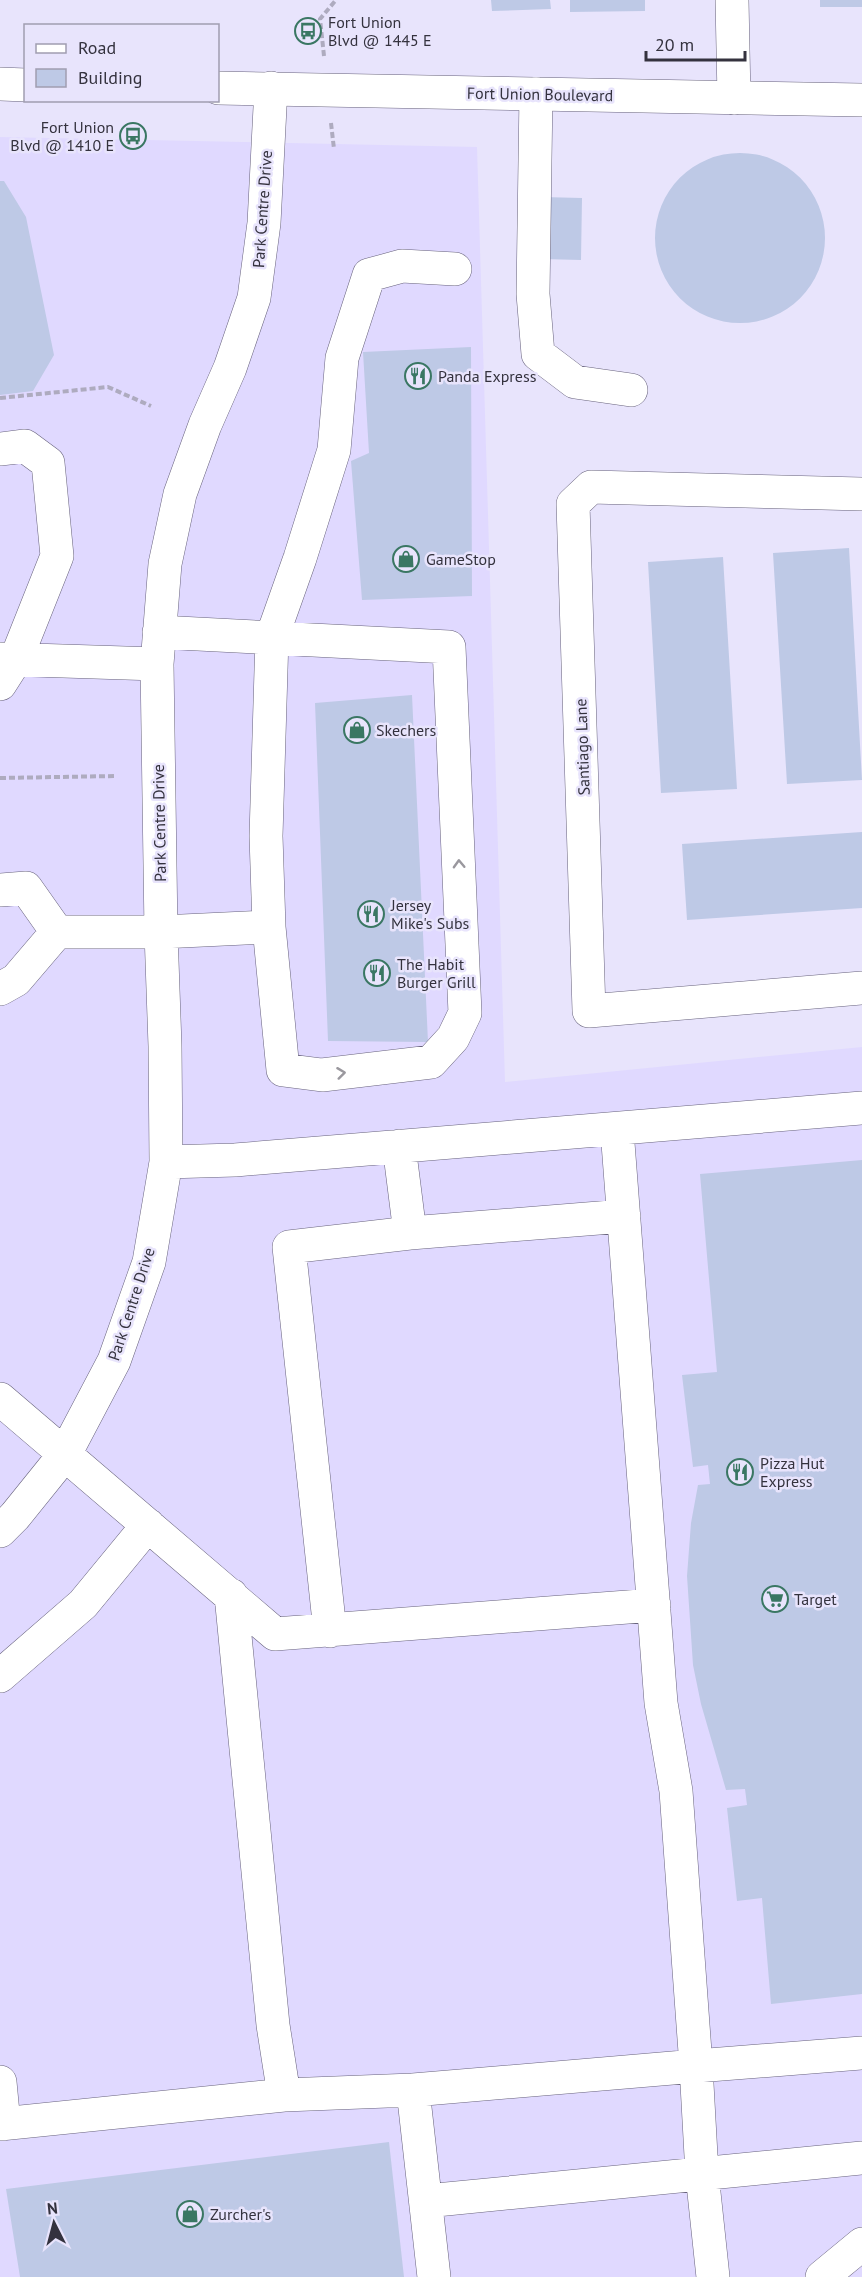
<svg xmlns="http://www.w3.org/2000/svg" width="862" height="2277" font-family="'PT Sans',sans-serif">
	<rect width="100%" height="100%" fill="#e8e4fc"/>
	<path fill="#e0d9ff" d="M 0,137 L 477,147 L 505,1082 L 862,1047 L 862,2277 L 0,2277 Z"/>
	<path fill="#bec9e6" d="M 491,0 L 550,0 L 551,9 L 492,11 Z
		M 570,0 L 645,0 L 645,11 L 570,12 Z
		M 820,0 L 862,0 L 862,7 L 820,7 Z
		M655 238a85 85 0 1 1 170 0a85 85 0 1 1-170 0Z
		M 0,181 L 4,181 L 26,217 L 54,355 L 33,391 L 0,395 Z
		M 542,197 L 582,198 L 581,260 L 541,259 Z
		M 471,347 L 472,596 L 362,600 L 351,461 L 369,453 L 363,352 Z
		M 849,548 L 862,780 L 787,784 L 773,553 Z
		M 723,557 L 737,789 L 661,793 L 648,562 Z
		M 412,695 L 428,1042 L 328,1041 L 315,703 Z
		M 862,832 L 862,908 L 687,920 L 682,844 Z
		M 862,1160 L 862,1994 L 771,2004 L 762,1898 L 737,1901 L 727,1808 L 747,1805 L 745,1789 L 726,1790 L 701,1704 L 693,1665 L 687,1576 L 691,1523 L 698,1485 L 710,1484 L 708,1465 L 693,1467 L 682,1375 L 717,1372 L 700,1174 Z
		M 389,2142 L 404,2277 L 20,2277 L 6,2189 Z"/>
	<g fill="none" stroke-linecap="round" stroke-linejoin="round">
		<defs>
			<path id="minor" d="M 732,0 L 734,98
				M 536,94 L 533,294 L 538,354 L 575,382 L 631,390
				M 0,449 L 25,446 L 48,463 L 57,556 L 16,659 L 0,684
				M 862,494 L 591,487 L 573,504 L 589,1011 L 862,988
				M 159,632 L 449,647 L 465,1013 L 453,1038 L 431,1062 L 322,1075 L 283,1070 L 269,927
				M 0,659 L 157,664
				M 0,890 L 26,888 L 57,932 L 161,932 L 269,927 L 266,836 L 272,637 L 300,558 L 334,450 L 342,358 L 369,275 L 402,266 L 455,269
				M 0,989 L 16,980 L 57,932
				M 166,1162 L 235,1160 L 862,1108
				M 410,1233 L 624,1216
				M 0,1399 L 275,1634 L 654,1605
				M 0,1531 L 15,1516 L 65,1454 L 114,1361 L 149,1262 L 166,1162 L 165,1046 L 161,932 L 157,664 L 165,564 L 180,494 L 205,425 L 230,368 L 254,298 L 264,223 L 271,88
				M 231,1595 L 273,2025 L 284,2095 L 413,2090 L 696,2066 L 676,1791 L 661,1703 L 617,1130
				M 330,1631 L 289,1247 L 410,1233 L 399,1146
				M 0,1676 L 83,1604 L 148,1525
				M 0,2082 L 4,2124
				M 413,2090 L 434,2277
				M 0,2124 L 284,2095
				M 426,2201 L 862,2158
				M 713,2277 L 702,2174 L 696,2066 L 862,2053
				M 822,2277 L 862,2244"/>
			<path id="major" d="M 0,84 L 26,85
				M 218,88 L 862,100"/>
		</defs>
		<use href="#minor" stroke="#68637d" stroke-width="34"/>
		<use href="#major" stroke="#68637d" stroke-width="34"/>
		<path stroke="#aeabbf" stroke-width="4" stroke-dasharray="6 3" stroke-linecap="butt" d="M 324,56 L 320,19 L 336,0
			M 331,123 L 334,149
			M 0,398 L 108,387 L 151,406
			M 0,778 L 116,776"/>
		<use href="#minor" stroke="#fff" stroke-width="33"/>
		<use href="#major" stroke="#fff" stroke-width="33"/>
	</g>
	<defs><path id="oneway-chevron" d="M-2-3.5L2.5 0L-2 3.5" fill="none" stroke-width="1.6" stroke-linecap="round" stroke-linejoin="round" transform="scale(1.5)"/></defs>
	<g stroke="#9a989e">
		<use href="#oneway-chevron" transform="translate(459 864) rotate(-92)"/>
		<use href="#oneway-chevron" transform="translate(341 1073) rotate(-7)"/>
	</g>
	<defs>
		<symbol id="bus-ring" viewBox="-11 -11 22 22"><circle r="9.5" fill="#e8e4fc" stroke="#3a7763" stroke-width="1.5"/><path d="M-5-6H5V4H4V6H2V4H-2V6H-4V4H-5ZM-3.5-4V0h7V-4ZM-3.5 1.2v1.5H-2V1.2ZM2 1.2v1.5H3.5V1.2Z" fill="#3a7763"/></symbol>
		<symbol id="restaurant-ring" viewBox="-11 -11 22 22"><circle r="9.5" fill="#e8e4fc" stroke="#3a7763" stroke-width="1.5"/><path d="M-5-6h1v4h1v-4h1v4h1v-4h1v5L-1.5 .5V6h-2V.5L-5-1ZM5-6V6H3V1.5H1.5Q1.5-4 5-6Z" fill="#3a7763"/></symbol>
		<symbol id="shop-ring" viewBox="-11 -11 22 22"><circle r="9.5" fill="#e8e4fc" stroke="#3a7763" stroke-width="1.5"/><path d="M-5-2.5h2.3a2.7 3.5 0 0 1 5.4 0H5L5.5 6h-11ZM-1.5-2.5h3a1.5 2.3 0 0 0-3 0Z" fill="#3a7763"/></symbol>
		<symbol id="supermarket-ring" viewBox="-11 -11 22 22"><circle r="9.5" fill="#e8e4fc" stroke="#3a7763" stroke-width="1.5"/><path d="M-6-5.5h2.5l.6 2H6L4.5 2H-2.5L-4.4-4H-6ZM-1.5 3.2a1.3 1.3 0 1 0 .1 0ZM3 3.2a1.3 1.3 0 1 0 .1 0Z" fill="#3a7763"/></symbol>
	</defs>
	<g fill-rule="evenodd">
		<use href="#bus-ring" x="293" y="16" width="30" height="30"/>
		<use href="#bus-ring" x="118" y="121" width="30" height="30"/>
		<use href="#restaurant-ring" x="403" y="361" width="30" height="30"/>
		<use href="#shop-ring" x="391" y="544" width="30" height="30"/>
		<use href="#shop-ring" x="342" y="715" width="30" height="30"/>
		<use href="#restaurant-ring" x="356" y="899" width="30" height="30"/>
		<use href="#restaurant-ring" x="362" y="958" width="30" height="30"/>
		<use href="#restaurant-ring" x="725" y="1457" width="30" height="30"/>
		<use href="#supermarket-ring" x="760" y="1584" width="30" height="30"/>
		<use href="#shop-ring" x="175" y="2199" width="30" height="30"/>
	</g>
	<g text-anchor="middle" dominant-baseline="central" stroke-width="5" stroke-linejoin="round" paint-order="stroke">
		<g font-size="16" fill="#34323e" stroke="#e8e4fc" text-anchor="start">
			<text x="328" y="22">Fort Union<tspan x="328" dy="18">Blvd @ 1445 E</tspan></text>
			<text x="114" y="127" text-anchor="end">Fort Union<tspan x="114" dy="18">Blvd @ 1410 E</tspan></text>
			<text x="438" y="376">Panda Express</text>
			<text x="426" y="559">GameStop</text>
			<text x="376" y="730">Skechers</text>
			<text x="391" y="905">Jersey<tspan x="391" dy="18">Mike's Subs</tspan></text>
			<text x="397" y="964">The Habit<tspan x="397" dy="18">Burger Grill</tspan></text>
			<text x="760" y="1463">Pizza Hut<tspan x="760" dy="18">Express</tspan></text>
			<text x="794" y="1599">Target</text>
			<text x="210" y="2214">Zurcher's</text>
		</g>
		<g font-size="16" fill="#34323e" stroke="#e8e4fc">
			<text transform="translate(540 94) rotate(1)">Fort Union Boulevard</text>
			<text transform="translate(262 209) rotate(-86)">Park Centre Drive</text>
			<text transform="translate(582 747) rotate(-92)">Santiago Lane</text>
			<text transform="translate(159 823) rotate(-91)">Park Centre Drive</text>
			<text transform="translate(131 1304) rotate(-72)">Park Centre Drive</text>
		</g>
	</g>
	<rect x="24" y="24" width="195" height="78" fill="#e8e4fc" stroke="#a09db0" stroke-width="1.5"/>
	<rect x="36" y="44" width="30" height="9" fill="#ffffff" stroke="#a09db0" stroke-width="1.5"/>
	<text x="78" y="54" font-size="18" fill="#34323e">Road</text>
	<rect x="36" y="69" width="30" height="18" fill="#bec9e6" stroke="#a09db0" stroke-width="1.5"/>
	<text x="78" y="84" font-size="18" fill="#34323e">Building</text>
	<g transform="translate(54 2223) rotate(354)" stroke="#e8e4fc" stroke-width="4.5" paint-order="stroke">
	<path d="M0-4.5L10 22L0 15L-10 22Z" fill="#34323e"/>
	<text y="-9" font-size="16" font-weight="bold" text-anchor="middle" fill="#34323e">N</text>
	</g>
	<path d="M646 51v9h99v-9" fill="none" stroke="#34323e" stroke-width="3"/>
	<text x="655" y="51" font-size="18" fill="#34323e" stroke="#e8e4fc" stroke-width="4.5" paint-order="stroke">20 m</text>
</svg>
